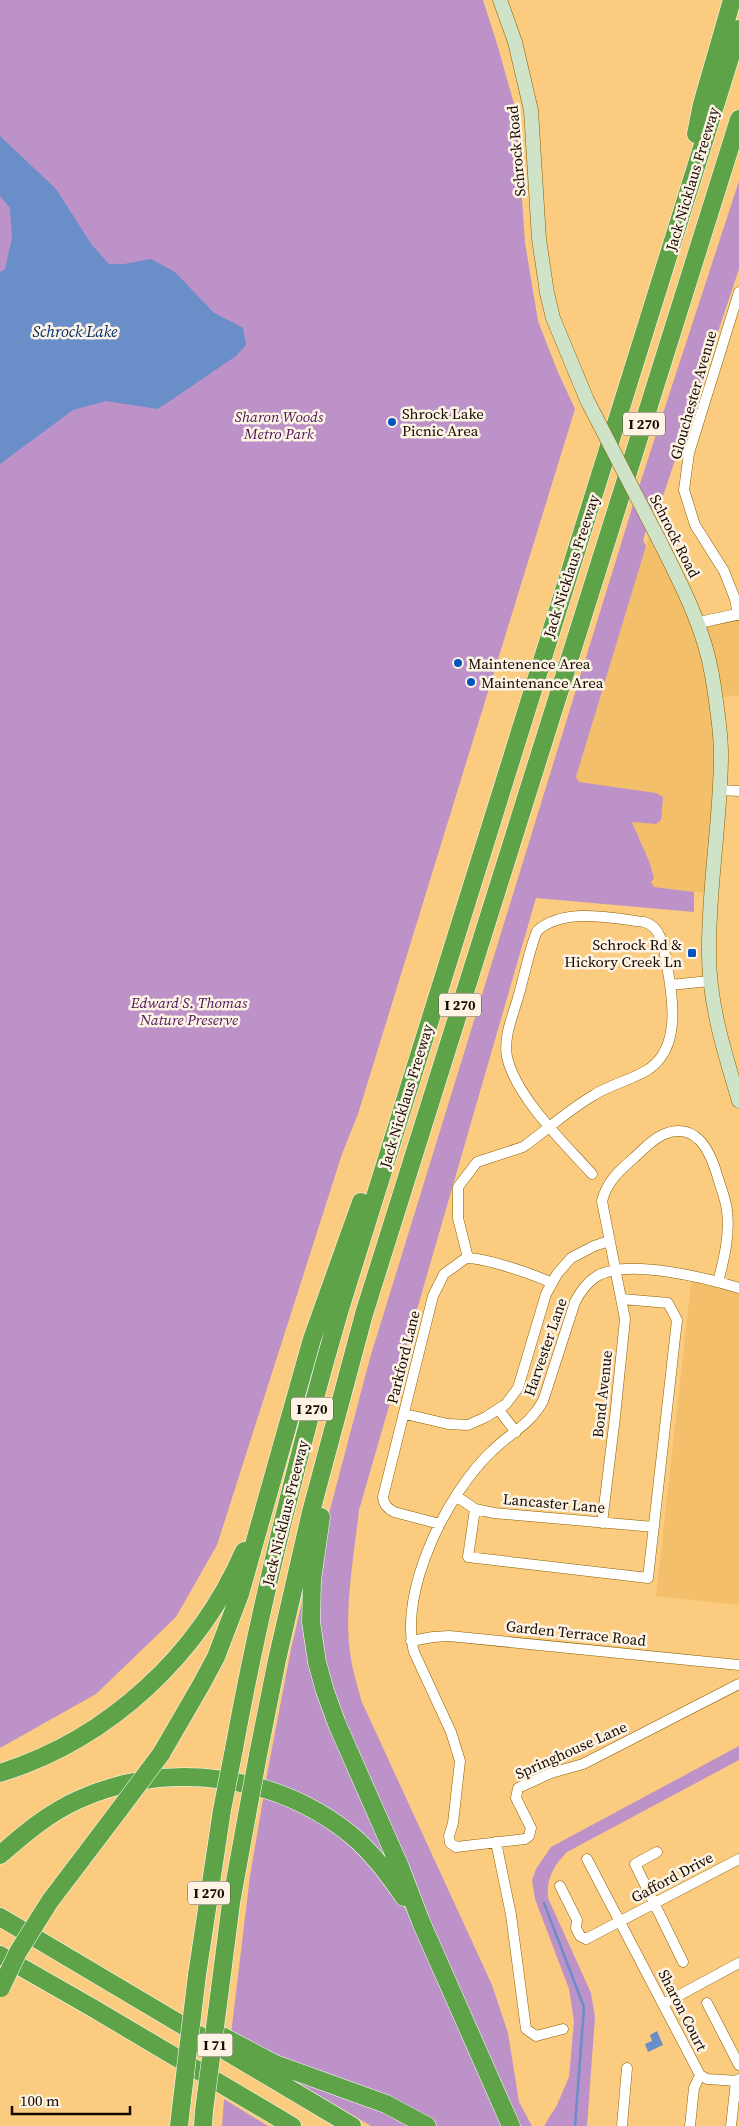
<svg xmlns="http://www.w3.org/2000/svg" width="739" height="2126" font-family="'Source Serif 4',serif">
	<rect width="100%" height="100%" fill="#fbcc7f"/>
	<path fill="#f3bf6a" d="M 653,526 L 699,624 L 739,615 L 739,695 L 716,698 L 711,894 L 654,887 L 651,882 L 649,861 L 632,821 L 656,824 L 656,793 L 579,782 L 576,777 L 634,581 Z
		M 692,1275 L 739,1287 L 739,1605 L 656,1596 Z"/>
	<path fill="#bd92c9" d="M 0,0 L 483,0 L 498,47 L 516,111 L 525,243 L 538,321 L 557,370 L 575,409 L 358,1114 L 342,1154 L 217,1545 L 176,1617 L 96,1694 L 0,1748 Z
		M 739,181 L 739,269 L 660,505 L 655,501 L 643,540 L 646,546 L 576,777 L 579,782 L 656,793 L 663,797 L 661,820 L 656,824 L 632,822 L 649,861 L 654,878 L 651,882 L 654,887 L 694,892 L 694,912 L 536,898 L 359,1510 C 354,1555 343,1614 351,1659 C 353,1673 358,1686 361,1700 L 492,1985 L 508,2033 L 519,2102 L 532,2126 L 519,2126 L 328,1691 L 315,1617 L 327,1521 L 370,1358 L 633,505 Z
		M 304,1594 L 306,1616 L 388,1853 L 384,1855 C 350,1823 311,1795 266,1780 L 291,1649 Z
		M 739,1746 L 739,1760 L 567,1852 C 554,1865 546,1879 548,1898 L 591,1993 L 595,2017 L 587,2126 L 544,2126 L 557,2105 L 569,2077 L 574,2021 L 569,1989 L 535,1899 L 532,1880 L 536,1869 L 551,1847 Z
		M 264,1794 L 307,1814 L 353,1845 L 394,1890 L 418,1930 L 494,2102 L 491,2103 L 502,2126 L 436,2126 L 408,2106 L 285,2062 L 231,2034 L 250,1876 Z
		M 290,2078 L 368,2102 L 413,2126 L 371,2126 Z
		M 224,2099 L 268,2126 L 222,2126 Z"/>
	<path fill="#698ec8" d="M 0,136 L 56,189 L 92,245 L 109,264 L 124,264 L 151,259 L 175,272 L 213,312 L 243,328 L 246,345 L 236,356 L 158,409 L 106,401 L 73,410 L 0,464 L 0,272 L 5,269 L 12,238 L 10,208 L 0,196 Z
		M 657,2031 L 663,2045 L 648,2052 L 645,2044 L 652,2041 L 650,2035 Z"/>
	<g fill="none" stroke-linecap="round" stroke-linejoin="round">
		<path stroke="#698ec8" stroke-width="2.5" d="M 544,1903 L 584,2007 L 575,2126"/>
		<defs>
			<path id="minor" d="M 738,615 L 735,599 L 724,571 L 695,525 L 684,490 L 689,453 L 739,292
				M 720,790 L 739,791
				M 670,985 L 710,981
				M 468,1258 L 458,1218 L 458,1187 L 477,1162 L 523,1147 C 547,1130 568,1110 594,1095 C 611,1084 632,1080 649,1069 C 681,1047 673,998 667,966 C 664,950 662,926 644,922 C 611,918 564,907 537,931 C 529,951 525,973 519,994 C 514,1013 503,1036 507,1057 C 516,1097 564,1143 592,1174
				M 739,1288 C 706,1278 627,1258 597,1276 C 586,1283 580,1292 575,1302 L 543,1401 C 529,1426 511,1432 492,1451 C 448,1492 398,1591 414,1652 L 451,1732 L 460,1761 L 453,1823 L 449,1836 L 450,1843 L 456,1847 L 525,1839 L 529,1836 L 531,1828 L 516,1798 L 518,1788 L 551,1773 L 583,1764 L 739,1684
				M 498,1409 L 516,1432
				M 405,1414 L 448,1424 L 468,1425 L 486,1417 L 506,1404 L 518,1388 L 546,1294 L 557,1274 L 571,1258 L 594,1246 L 609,1241
				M 456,1496 L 475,1509 L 494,1513 L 654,1527
				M 475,1509 L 468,1557 L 648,1578 L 677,1320 L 668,1303 L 622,1299
				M 602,1523 L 615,1417 L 625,1319 L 602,1201 C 607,1181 620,1170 635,1157 C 643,1149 652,1140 662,1135 C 696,1120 710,1150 718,1178 C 721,1188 726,1200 727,1211 C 730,1235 724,1259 718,1282
				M 440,1524 L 394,1512 C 387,1508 384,1505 383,1497 L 433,1296 L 444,1274 L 466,1258 C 486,1258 533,1274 552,1283
				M 411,1641 L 433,1637 L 449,1636 L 739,1665
				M 496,1842 L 511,1915 L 526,2029 L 536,2036 L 563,2029
				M 657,1852 L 635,1864 L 683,1962
				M 587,1859 L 700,2075 L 707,2079 L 739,2081
				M 560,1886 L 577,1920 L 576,1928 L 580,1936 L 586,1939 L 739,1859
				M 707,2003 L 739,2065
				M 663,2004 L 739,1963
				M 622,2126 L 627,2068
				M 690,2126 L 694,2088 L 700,2075
				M 731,2126 L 736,2081 L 739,2079"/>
			<path id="tertiary" d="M 697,623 L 739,614"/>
			<path id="secondary" d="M 500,0 L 515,42 L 531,110 L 539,239 L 547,293 L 553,318 L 587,400
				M 658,538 C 680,582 704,627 712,675 C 716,700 721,729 721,754 C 721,821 708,887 709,954 C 709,1004 725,1054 739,1101"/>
			<path id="motorway" d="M 696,134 L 702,104 L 732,0
				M 321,1517 L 312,1580 L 311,1622 L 317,1662 L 325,1691 L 337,1724 L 400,1867 L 421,1922 L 511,2126
				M 234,1749 C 261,1600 298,1454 340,1309 L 739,29
				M 161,1754 L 201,1685 L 216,1657 L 240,1594 L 312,1339 L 361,1202
				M 258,1755 L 277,1660 L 311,1512 L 364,1314 L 739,119
				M 0,1773 C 109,1739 199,1655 244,1551
				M 0,1855 C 25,1833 50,1812 80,1799 C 168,1760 275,1774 350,1834 C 372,1852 388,1874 404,1897
				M 50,1901 L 119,1810
				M 0,1917 L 352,2126
				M 0,1955 L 91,2007 L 292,2126
				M 197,1975 L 222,1810
				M 220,1989 L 231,1903 L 247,1815
				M 222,2036 L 275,2064 L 386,2104 L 427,2126
				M 179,2126 L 182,2100
				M 203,2126 L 204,2111"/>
		</defs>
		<use href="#minor" stroke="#8a6000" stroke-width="11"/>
		<use href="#tertiary" stroke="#8a6000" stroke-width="12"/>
		<use href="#secondary" stroke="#8a6000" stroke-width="15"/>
		<use href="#motorway" stroke="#fff" stroke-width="19"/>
		<use href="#minor" stroke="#fff" stroke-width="10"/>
		<use href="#tertiary" stroke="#fff" stroke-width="11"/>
		<use href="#secondary" stroke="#cfe3c8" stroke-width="14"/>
		<use href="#motorway" stroke="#5ea348" stroke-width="18"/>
		<defs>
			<path id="secondary-bridge" d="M 587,400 L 658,538"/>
			<path id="motorway-bridge" d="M 119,1810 L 161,1754
				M 222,1810 L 234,1749
				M 247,1815 L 258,1755
				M 1,1988 L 18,1952 L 50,1901
				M 182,2100 L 197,1975
				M 204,2111 L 220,1989"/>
		</defs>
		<use href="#secondary-bridge" stroke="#8a6000" stroke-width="15" stroke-linecap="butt"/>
		<use href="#motorway-bridge" stroke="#fff" stroke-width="19" stroke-linecap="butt"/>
		<use href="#secondary-bridge" stroke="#cfe3c8" stroke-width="14"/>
		<use href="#motorway-bridge" stroke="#5ea348" stroke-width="18"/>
	</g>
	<g fill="#0455bf" stroke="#fef4e5" stroke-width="2">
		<circle cx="392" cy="422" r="5"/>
		<circle cx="458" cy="663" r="5"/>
		<circle cx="471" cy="682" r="5"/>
		<rect x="687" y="948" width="10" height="10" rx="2.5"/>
	</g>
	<g text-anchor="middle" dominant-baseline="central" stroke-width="5" stroke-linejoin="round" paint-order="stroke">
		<g fill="#fef4e5" stroke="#5c5045" stroke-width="1">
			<rect x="623" y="412.5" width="42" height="23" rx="4"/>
			<rect x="439" y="993.5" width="42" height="23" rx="4"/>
			<rect x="291" y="1397.5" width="42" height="23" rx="4"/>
			<rect x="188" y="1881.5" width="42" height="23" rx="4"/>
			<rect x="197.5" y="2033.5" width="35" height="23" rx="4"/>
		</g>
		<g font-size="14" font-weight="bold" fill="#160900">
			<text x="644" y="424">I 270</text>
			<text x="460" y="1005">I 270</text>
			<text x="312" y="1409">I 270</text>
			<text x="209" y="1893">I 270</text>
			<text x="215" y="2045">I 71</text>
		</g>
		<g font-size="15" fill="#160900" stroke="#fef4e5">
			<text transform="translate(516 151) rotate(-95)">Schrock Road</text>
			<text transform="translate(692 179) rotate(-73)">Jack Nicklaus Freeway</text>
			<text transform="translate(693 395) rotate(-74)">Glouchester Avenue</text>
			<text transform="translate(675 536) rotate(63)">Schrock Road</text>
			<text transform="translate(571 566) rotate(-72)">Jack Nicklaus Freeway</text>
			<text transform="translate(406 1096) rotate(-73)">Jack Nicklaus Freeway</text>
			<text transform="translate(545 1347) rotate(-71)">Harvester Lane</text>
			<text transform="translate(403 1357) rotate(-76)">Parkford Lane</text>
			<text transform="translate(602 1394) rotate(-84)">Bond Avenue</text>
			<text transform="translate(554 1503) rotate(5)">Lancaster Lane</text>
			<text transform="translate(285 1513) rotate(-76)">Jack Nicklaus Freeway</text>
			<text transform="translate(576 1633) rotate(6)">Garden Terrace Road</text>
			<text transform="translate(571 1750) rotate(-24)">Springhouse Lane</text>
			<text transform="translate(672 1877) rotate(-28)">Gafford Drive</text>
			<text transform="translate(683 2010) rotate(63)">Sharon Court</text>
		</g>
		<g font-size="15" fill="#160900" stroke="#fef4e5" text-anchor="start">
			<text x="402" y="413">Shrock Lake<tspan x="402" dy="17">Picnic Area</tspan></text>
			<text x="468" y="663">Maintenence Area</text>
			<text x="481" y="682">Maintenance Area</text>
			<text x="682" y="944" text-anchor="end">Schrock Rd &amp;<tspan x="682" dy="17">Hickory Creek Ln</tspan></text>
		</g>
		<g font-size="15" font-style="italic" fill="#4d145b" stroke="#fef4e5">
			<text x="279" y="416">Sharon Woods<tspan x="279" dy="17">Metro Park</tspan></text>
			<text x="189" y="1002">Edward S. Thomas<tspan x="189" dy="17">Nature Preserve</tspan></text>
		</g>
		<g font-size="16" font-style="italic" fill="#002c70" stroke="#fef4e5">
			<text x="75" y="331">Schrock Lake</text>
		</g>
	</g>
	<path d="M12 2106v8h118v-8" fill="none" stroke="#160900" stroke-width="2.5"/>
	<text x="20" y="2106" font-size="15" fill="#160900" stroke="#fef4e5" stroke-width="4" paint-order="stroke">100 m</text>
</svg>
